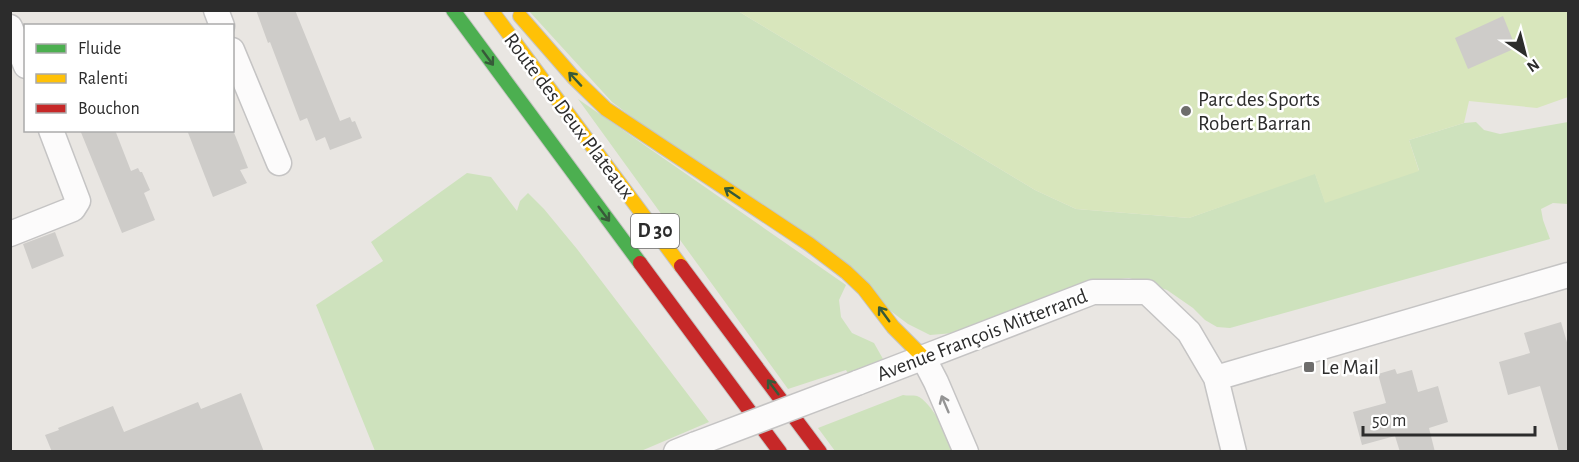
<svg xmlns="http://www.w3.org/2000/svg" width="1579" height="462" font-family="'Alegreya Sans',sans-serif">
	<rect width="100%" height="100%" fill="#e9e6e2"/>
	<path fill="#cee2bd" d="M 529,11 L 738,11 L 1035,190 L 1076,209 L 1189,218 L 1315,173 L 1325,202 L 1419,170 L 1409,140 L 1464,123 L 1476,122 L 1484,130 L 1500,134 L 1568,122 L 1568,204 L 1553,203 L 1541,209 L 1543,220 L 1550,239 L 1230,328 L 1217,327 L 1205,320 L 1193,308 L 1167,290 L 1129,278 L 1090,282 L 954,333 L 930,335 L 908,324 L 612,102 Z
		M 578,99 L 846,285 L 839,300 L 841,317 L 852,333 L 874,343 L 883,359 L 849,375 L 846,370 L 788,389 Z
		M 467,173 L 491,177 L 517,211 L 520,201 L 528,193 L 544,209 L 577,249 L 709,422 L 641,451 L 375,451 L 316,305 L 383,261 L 371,242 Z
		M 903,395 C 907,396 913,395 917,396 C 931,401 950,439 956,451 L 835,451 L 818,428 Z"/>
	<path fill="#d8e6bc" d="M 738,11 L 1568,11 L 1568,97 L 1537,108 L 1469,101 L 1464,123 L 1409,140 L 1419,171 L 1325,203 L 1315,174 L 1189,218 L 1076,209 L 1035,190 Z"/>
	<path fill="#ceccc9" d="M 256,10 L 295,10 L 340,121 L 350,117 L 352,122 L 355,121 L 362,138 L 330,150 L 325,137 L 316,141 L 307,118 L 300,121 L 270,42 L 268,43 Z
		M 1503,16 L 1516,48 L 1468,69 L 1455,38 Z
		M 80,130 L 115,130 L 131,171 L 138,168 L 140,172 L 142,172 L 150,190 L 144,193 L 155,220 L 122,233 Z
		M 187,130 L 233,130 L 248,168 L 240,170 L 247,183 L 213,197 Z
		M 55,232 L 64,256 L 32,269 L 23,244 Z
		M 1561,322 L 1569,349 L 1569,452 L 1559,452 L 1540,386 L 1508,395 L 1499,362 L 1530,353 L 1524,333 Z
		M 1395,369 L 1397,374 L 1412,370 L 1418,392 L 1438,386 L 1448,422 L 1429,428 L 1435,452 L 1400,452 L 1395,436 L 1362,445 L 1353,412 L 1386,403 L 1378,374 Z
		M 241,393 L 264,452 L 52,452 L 45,435 L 59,430 L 58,428 L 113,406 L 124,432 L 198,402 L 201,409 Z"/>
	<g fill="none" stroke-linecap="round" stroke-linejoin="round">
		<defs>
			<path id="street" d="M 216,10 L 222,26
				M 10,27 L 26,66
				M 232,50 L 279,163
				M 10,234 L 73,209 L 78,201 L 51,130
				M 923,357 L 936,382 L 966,452
				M 1216,378 L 1234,452
				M 857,383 L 1093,292 L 1147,292 L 1189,332 L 1216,378 L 1568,275
				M 676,452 L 696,444"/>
			<path id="fast" d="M 453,10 L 640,263"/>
			<path id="slow" d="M 491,10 L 681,266
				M 520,16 L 574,78 L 606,109 L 809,244 L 846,272 L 864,289 L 893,327 L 923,357"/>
			<path id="jam" d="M 640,263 L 780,452
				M 681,266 L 820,452"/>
		</defs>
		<use href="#street" stroke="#c5c4c4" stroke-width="27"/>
		<use href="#fast" stroke="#c5c4c2" stroke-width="16"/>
		<use href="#slow" stroke="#c5c4c2" stroke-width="16"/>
		<use href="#jam" stroke="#c5c4c2" stroke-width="16"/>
		<use href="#street" stroke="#fcfbfb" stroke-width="24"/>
		<use href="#fast" stroke="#4caf50" stroke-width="14"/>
		<use href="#slow" stroke="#ffc107" stroke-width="14"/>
		<use href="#jam" stroke="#c62828" stroke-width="14"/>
		<defs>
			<path id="street-bridge" d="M 696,444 L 857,383"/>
		</defs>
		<use href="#street-bridge" stroke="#c5c4c4" stroke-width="27" stroke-linecap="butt"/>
		<use href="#street-bridge" stroke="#fcfbfb" stroke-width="24"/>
	</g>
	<defs><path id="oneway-shaft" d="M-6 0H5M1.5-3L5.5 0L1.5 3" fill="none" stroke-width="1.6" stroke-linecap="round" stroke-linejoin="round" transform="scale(1.5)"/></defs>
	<g stroke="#375a39">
		<use href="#oneway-shaft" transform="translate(488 58) rotate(54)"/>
		<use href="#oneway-shaft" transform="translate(575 79) rotate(-133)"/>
		<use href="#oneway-shaft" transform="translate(732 193) rotate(-146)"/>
		<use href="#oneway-shaft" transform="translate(604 214) rotate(53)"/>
		<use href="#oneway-shaft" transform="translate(884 314) rotate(-126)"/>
		<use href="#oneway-shaft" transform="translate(773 387) rotate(-127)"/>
	</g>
	<use stroke="#949494" href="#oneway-shaft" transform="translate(945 404) rotate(-113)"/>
	<g fill="#6e6d6c" stroke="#fff" stroke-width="2">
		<circle cx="1186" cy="111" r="6"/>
		<rect x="1303" y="361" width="12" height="12" rx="3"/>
	</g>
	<g text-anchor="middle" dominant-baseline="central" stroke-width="5" stroke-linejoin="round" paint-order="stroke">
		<rect fill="#fff" stroke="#6b6b6b" stroke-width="1.5" x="631" y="214" width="48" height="34" rx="4.5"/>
		<g font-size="20" font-weight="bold" fill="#2c2c2c">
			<text x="655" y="231">D 30</text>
		</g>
		<g font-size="21" fill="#2c2c2c" stroke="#fff" text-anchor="start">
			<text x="1198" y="99">Parc des Sports<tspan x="1198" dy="24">Robert Barran</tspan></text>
			<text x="1321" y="367">Le Mail</text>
		</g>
		<g font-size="21" fill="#2c2c2c" stroke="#fff">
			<text transform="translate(569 116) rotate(53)">Route des Deux Plateaux</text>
			<text transform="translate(982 335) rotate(-21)">Avenue François Mitterrand</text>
		</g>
	</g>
	<rect width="1579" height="462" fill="none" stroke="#2c2c2c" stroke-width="24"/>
	<rect x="24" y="24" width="210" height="108" fill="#ffffff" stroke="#ababab" stroke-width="1.5"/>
	<rect x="36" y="44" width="30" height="9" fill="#4caf50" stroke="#ababab" stroke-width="1.5"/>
	<text x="78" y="54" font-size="18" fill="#2c2c2c">Fluide</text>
	<rect x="36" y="74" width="30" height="9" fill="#ffc107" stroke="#ababab" stroke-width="1.5"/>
	<text x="78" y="84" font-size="18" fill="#2c2c2c">Ralenti</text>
	<rect x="36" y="104" width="30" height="9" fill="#c62828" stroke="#ababab" stroke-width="1.5"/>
	<text x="78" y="114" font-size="18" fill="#2c2c2c">Bouchon</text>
	<g transform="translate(1525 54) rotate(145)" stroke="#ffffff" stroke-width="4.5" paint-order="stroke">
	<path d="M0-4.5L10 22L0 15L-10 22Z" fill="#2c2c2c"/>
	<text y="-9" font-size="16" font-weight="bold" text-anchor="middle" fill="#2c2c2c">N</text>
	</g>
	<path d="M1363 426v9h172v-9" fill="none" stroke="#2c2c2c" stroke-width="3"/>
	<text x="1372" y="426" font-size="18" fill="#2c2c2c" stroke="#ffffff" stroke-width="4.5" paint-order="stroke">50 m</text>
</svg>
